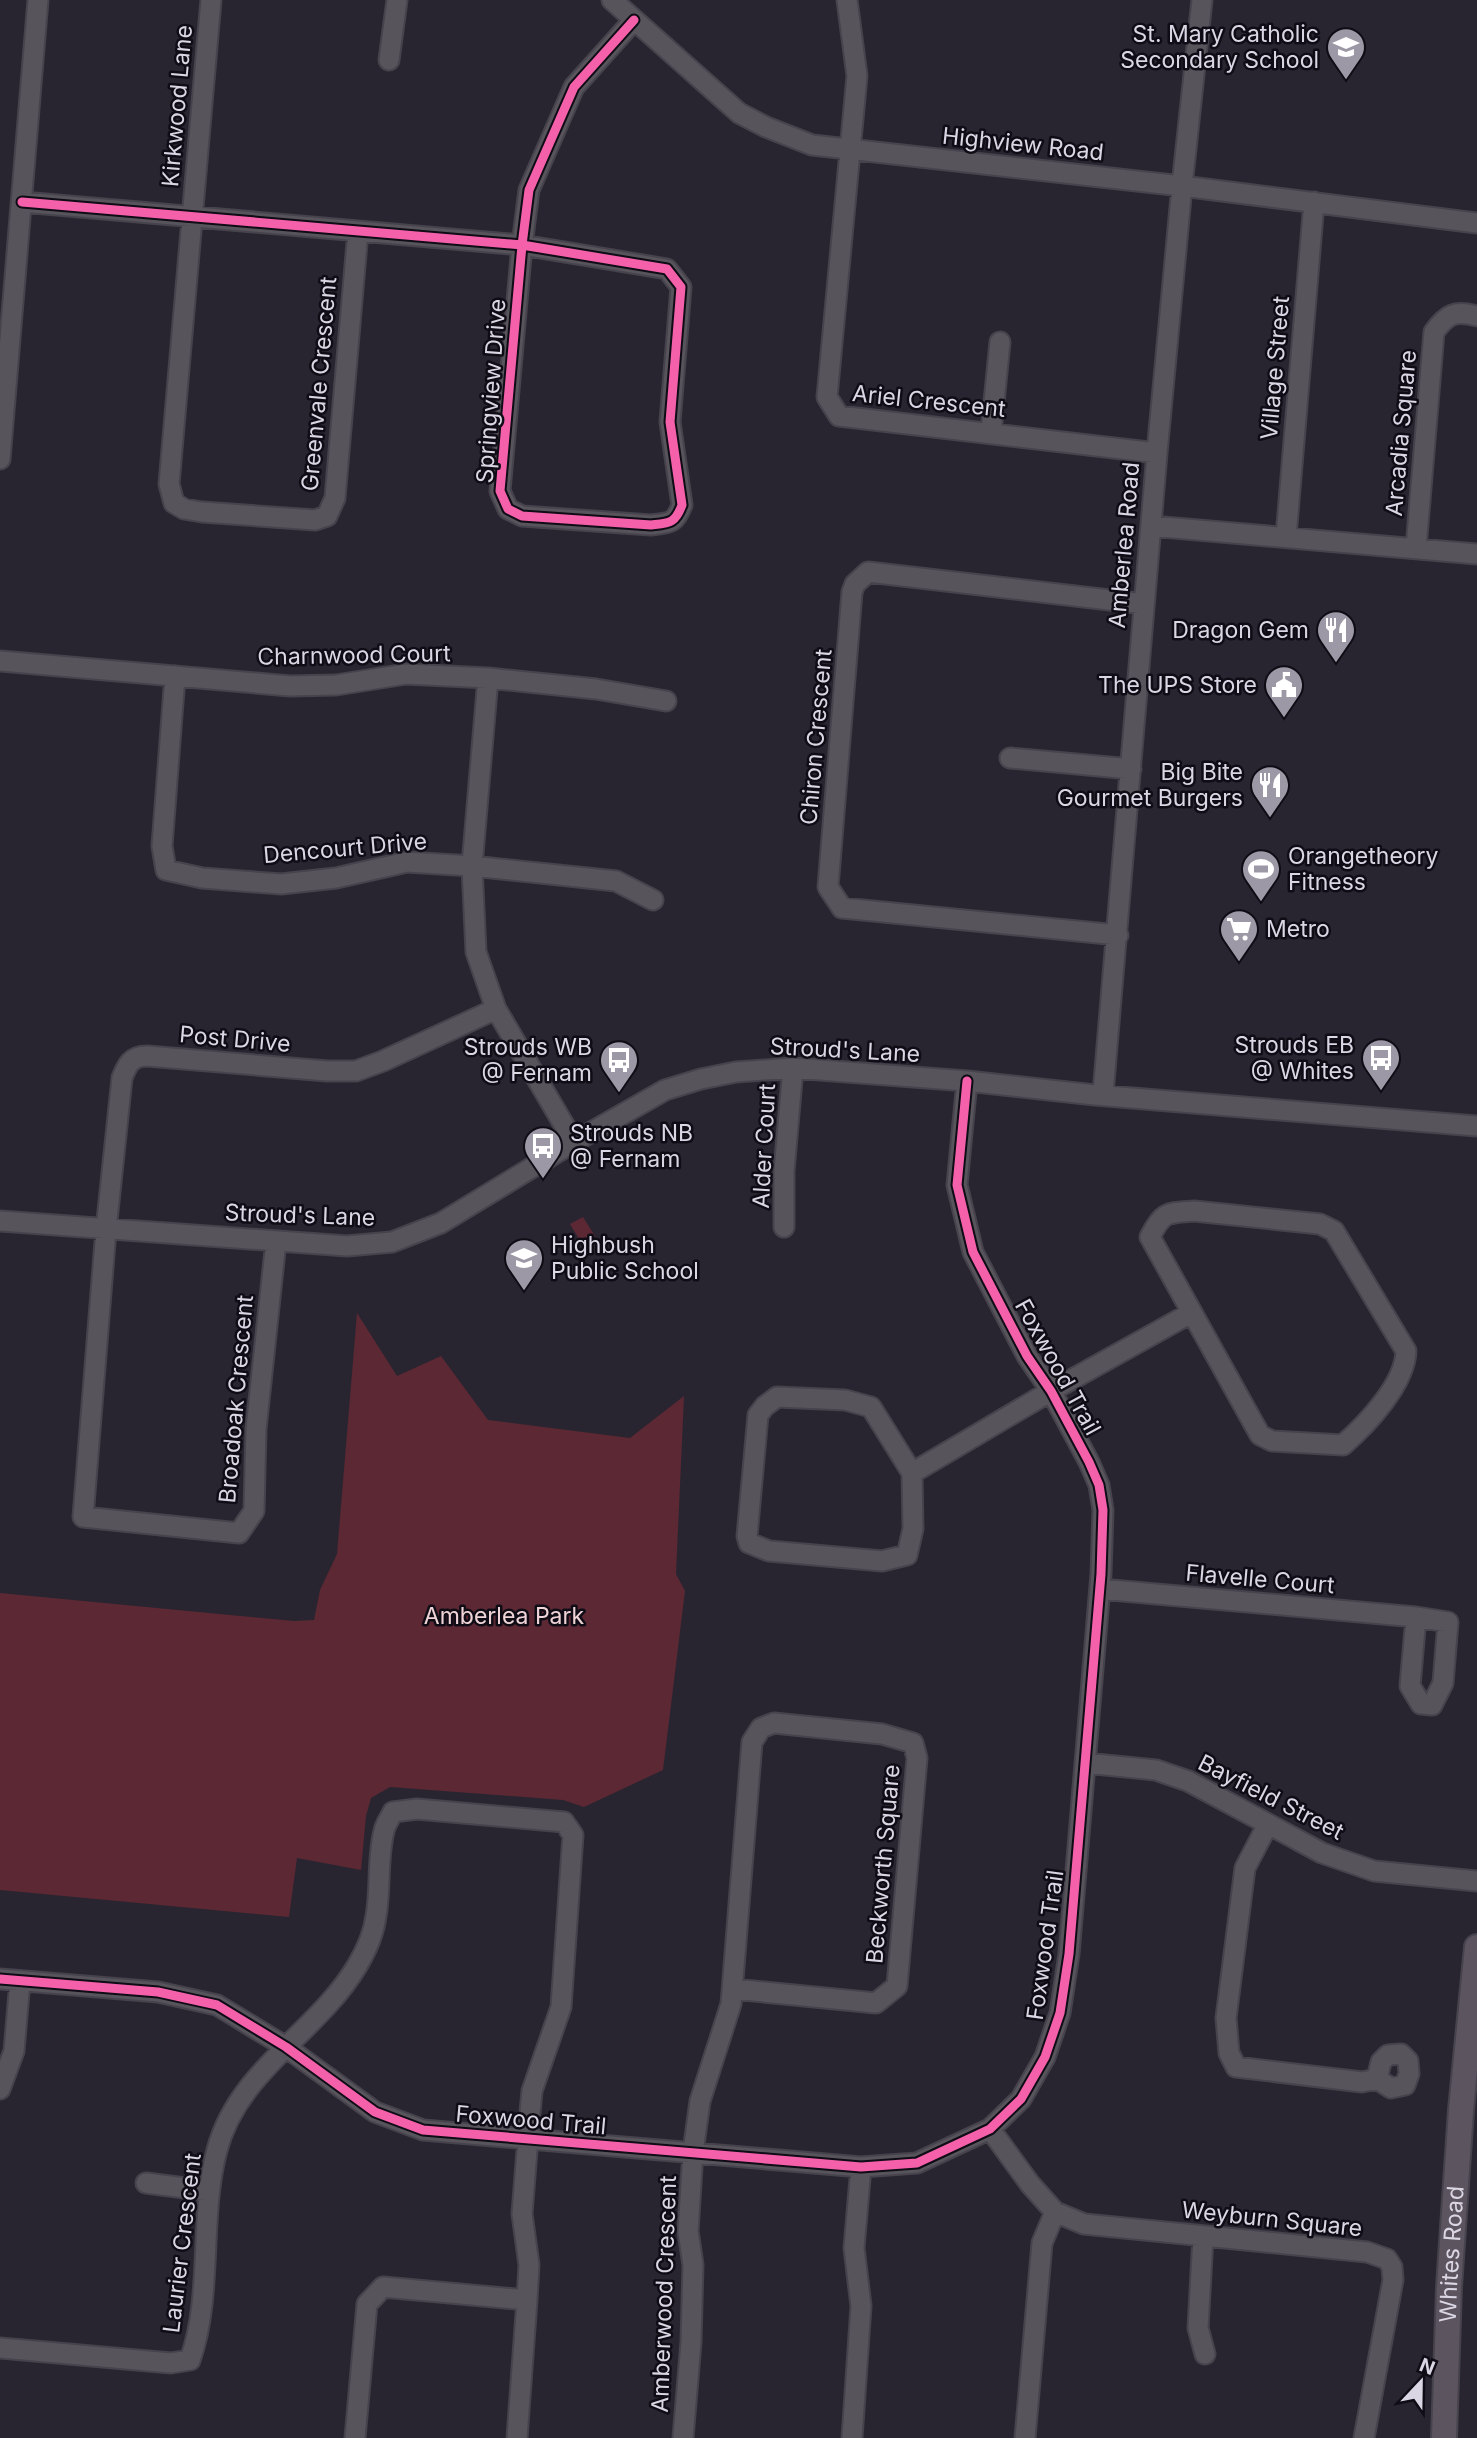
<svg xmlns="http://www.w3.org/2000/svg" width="1477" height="2438" font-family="Inter,sans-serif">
	<rect width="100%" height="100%" fill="#292530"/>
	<path fill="#5b2833" d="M 583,1217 L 595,1236 L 582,1244 L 570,1224 Z
		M 357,1313 L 397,1376 L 441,1356 L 488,1420 L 630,1438 L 684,1396 L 676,1574 L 685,1591 L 663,1770 L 584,1807 L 563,1800 L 390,1787 L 371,1798 L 366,1816 L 361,1870 L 297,1858 L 289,1917 L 0,1890 L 0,1593 L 294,1621 L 314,1620 L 320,1590 L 337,1554 Z"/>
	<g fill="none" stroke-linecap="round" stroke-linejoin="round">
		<defs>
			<path id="minor" d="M 211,0 L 169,484 L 174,503 L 184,509 L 202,512 L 315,520 L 327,516 L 335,498 L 358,231
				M 612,0 L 739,113 L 766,127 L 812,145 L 1182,186 L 1477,223
				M 847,0 L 857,76 L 827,397 L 839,416 L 1157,453
				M 389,60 L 397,0
				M 22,202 L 522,245 L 667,269 L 681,287 L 670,422 L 682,505 C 675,524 669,523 651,525 L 522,516 L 508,509 L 500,491 L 522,245 L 529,190 L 574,87 L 634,20
				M 991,432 L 1000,342
				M 0,459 L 38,0
				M 1151,526 L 1477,554
				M 1286,537 L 1314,202
				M 1416,548 L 1434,332 C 1447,314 1455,310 1477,316
				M 0,661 L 290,686 L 336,685 L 406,674 L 488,678 L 596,689 L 666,701
				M 175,676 L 162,846 L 166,870 L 202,878 L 281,884 L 336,878 L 407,862 L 472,866 L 616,881 L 653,900
				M 488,678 L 472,866 L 476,952 L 496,1009 L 574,1142
				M 1010,758 L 1131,769
				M 1118,935 L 842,908 L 828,887 L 852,592 L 855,584 L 868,572 L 1144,604
				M 1103,1094 L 1157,453 L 1182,186 L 1202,0
				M 1194,1211 L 1320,1224 L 1334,1231 L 1406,1351 C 1405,1384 1367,1424 1343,1445 L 1272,1441 L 1260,1435 L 1150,1237 C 1163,1211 1167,1213 1194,1211 Z
				M 0,1221 L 347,1246 L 392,1242 L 441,1223 L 574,1142 L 665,1090 L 701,1079 L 736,1072 L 793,1068 L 967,1081 L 1095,1095 L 1477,1126
				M 784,1227 L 784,1171 L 793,1068
				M 276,1241 L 256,1429 L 254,1511 L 239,1533 L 83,1517 L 106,1230 L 122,1078 C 127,1065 131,1056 147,1056 L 327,1071 L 356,1071 L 383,1061 L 496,1009
				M 777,1397 L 845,1400 L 871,1407 L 912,1473 L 913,1529 L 907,1555 L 882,1561 L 769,1551 L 749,1543 L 747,1536 L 758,1415 L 765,1406 Z
				M 912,1473 L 1051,1391 L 1191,1313
				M 1100,1589 L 1416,1617 L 1448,1622 L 1443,1683 L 1432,1705 L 1421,1704 L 1410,1686 L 1416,1617
				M 1085,1763 L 1156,1770 L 1188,1781 L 1322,1853 L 1374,1871 L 1477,1881
				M 1268,1824 L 1245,1868 L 1226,2018 L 1229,2053 L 1236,2067 L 1362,2082 L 1377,2079 L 1391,2088 L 1405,2085 L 1409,2074 L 1408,2061 L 1401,2054 L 1388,2055 L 1381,2062 L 1377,2079
				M 0,1979 L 158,1992 L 217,2005 L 286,2047 L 375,2112 L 423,2130 L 861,2167 L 917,2163 L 990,2129 L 1021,2099 L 1045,2057 L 1060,2013 L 1069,1954 L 1101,1574 L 1103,1510 L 1099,1485 L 1089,1462 L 1051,1391 L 1027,1356 L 973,1252 L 957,1185 L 967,1081
				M 0,2089 L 14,2051 L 20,1981
				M 990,2129 L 1030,2184 L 1055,2212 L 1084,2224 L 1367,2252 L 1387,2259 L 1392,2267 L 1393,2280 L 1364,2438
				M 146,2183 L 209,2191
				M 1203,2237 L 1198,2328 L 1205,2354
				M 0,2348 L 171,2363 L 190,2360 C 213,2296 199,2217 217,2150 C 238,2070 317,2033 357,1966 C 366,1951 374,1932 376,1916 C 381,1888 377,1859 384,1831 C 385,1825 390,1818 393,1812 L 417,1809 L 564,1822 L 573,1835 L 561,2007 L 532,2091 L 530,2112 L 522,2214 L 529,2265 L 527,2300
				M 355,2438 L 367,2304 L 383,2287 L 527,2300 L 517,2438
				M 683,2438 L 691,2342 L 693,2265 L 688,2231 L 693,2152 L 700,2101 L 731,2004 L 752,1742 L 761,1728 L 774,1723 L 882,1734 L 913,1743 L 917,1758 L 897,1986 L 876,2003 L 733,1989
				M 852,2438 L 861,2306 L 854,2248 L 861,2167
				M 1025,2438 L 1042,2243 L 1055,2212"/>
			<g id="major">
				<path id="s1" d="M 1444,2438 L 1449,2287 L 1461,2110 L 1477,1947"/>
			</g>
		</defs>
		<use href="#minor" stroke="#46434d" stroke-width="23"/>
		<use href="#major" stroke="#46434d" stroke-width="28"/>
		<use href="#minor" stroke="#57545c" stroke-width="19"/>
		<use href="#major" stroke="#5c5560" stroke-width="24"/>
		<defs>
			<path id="cycleway" d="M 22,202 L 522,245 L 667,269 L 681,287 L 670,422 L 682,505 C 675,524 669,523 651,525 L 522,516 L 508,509 L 500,491 L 522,245 L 529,190 L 574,87 L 634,20
				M 0,1979 L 158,1992 L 217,2005 L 286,2047 L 375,2112 L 423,2130 L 861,2167 L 917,2163 L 990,2129 L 1021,2099 L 1045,2057 L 1060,2013 L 1069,1954 L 1101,1574 L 1103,1510 L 1099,1485 L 1089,1462 L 1051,1391 L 1027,1356 L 973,1252 L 957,1185 L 967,1081"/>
		</defs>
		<use href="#cycleway" stroke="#0f0c15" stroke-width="13"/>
		<use href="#cycleway" stroke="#f560ab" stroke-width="9"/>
	</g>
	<defs>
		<symbol id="school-pin" viewBox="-11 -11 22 30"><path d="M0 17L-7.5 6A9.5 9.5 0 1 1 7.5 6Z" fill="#9d98a5" stroke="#0f0c15"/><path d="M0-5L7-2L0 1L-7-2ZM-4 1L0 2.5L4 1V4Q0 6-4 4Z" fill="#fff"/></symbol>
		<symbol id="restaurant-pin" viewBox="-11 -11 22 30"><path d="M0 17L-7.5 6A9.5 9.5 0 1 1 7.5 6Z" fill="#9d98a5" stroke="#0f0c15"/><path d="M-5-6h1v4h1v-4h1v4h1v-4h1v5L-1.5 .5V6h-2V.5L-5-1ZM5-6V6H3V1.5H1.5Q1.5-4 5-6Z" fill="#fff"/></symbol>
		<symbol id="civic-pin" viewBox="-11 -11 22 30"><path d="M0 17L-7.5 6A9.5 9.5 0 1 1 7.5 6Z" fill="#9d98a5" stroke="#0f0c15"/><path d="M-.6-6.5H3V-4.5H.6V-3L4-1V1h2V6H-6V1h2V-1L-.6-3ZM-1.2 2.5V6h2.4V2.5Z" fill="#fff"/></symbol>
		<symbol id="stadium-pin" viewBox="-11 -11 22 30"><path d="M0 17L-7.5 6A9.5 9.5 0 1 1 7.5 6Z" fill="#9d98a5" stroke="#0f0c15"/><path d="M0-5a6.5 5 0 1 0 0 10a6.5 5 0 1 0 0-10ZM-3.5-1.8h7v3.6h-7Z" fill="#fff"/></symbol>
		<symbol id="supermarket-pin" viewBox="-11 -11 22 30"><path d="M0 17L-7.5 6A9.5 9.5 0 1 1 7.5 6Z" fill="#9d98a5" stroke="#0f0c15"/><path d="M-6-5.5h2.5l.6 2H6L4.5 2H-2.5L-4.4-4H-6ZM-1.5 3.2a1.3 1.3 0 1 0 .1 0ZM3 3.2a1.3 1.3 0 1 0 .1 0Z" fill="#fff"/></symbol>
		<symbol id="bus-pin" viewBox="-11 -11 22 30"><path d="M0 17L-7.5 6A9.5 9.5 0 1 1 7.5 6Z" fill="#9d98a5" stroke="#0f0c15"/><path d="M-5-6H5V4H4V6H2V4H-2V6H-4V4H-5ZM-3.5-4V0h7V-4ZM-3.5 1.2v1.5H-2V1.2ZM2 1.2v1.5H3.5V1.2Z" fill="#fff"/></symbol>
	</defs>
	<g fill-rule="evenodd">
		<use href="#school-pin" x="1324" y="25" width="44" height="60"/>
		<use href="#restaurant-pin" x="1314" y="608" width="44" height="60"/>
		<use href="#civic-pin" x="1262" y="663" width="44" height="60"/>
		<use href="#restaurant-pin" x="1248" y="763" width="44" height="60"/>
		<use href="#stadium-pin" x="1239" y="847" width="44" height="60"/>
		<use href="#supermarket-pin" x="1217" y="907" width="44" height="60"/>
		<use href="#bus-pin" x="1359" y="1036" width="44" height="60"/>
		<use href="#bus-pin" x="597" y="1038" width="44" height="60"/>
		<use href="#bus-pin" x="521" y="1124" width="44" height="60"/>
		<use href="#school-pin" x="502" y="1236" width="44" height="60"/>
	</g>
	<g text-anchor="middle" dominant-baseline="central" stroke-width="5" stroke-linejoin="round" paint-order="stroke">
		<g font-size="23" fill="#dbd6e4" stroke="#0f0c15" text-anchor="end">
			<text x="1319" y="34">St. Mary Catholic<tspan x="1319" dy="26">Secondary School</tspan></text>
			<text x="1309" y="630">Dragon Gem</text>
			<text x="1257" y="685">The UPS Store</text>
			<text x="1243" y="772">Big Bite<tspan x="1243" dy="26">Gourmet Burgers</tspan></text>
			<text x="1288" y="856" text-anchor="start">Orangetheory<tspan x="1288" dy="26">Fitness</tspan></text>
			<text x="1266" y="929" text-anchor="start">Metro</text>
			<text x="1354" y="1045">Strouds EB<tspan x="1354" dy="26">@ Whites</tspan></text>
			<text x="592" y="1047">Strouds WB<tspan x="592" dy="26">@ Fernam</tspan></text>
			<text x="570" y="1133" text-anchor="start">Strouds NB<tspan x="570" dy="26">@ Fernam</tspan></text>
			<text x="551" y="1245" text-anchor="start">Highbush<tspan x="551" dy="26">Public School</tspan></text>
		</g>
		<g font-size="23" fill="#dbd6e4" stroke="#0f0c15">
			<text transform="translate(177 106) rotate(-85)">Kirkwood Lane</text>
			<text transform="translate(1023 144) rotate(6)">Highview Road</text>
			<text transform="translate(1275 368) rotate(-85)">Village Street</text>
			<text transform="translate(319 384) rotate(-85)">Greenvale Crescent</text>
			<text transform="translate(491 391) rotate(-86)">Springview Drive</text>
			<text transform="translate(929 401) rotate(6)">Ariel Crescent</text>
			<text transform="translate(1401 433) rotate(-85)">Arcadia Square</text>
			<text transform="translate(1124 545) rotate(-85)">Amberlea Road</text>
			<text transform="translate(354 655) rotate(-1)">Charnwood Court</text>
			<text transform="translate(816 737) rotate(-85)">Chiron Crescent</text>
			<text transform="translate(345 848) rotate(-5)">Dencourt Drive</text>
			<text transform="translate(235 1039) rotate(5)">Post Drive</text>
			<text transform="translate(845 1050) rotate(3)">Stroud's Lane</text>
			<text transform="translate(764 1146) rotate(-87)">Alder Court</text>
			<text transform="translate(300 1215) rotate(2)">Stroud's Lane</text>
			<text transform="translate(1058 1367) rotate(61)">Foxwood Trail</text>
			<text transform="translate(236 1399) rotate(-85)">Broadoak Crescent</text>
			<text transform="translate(1260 1579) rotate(5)">Flavelle Court</text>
			<text transform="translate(1271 1797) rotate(27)">Bayfield Street</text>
			<text transform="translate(883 1864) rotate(-85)">Beckworth Square</text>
			<text transform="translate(1045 1945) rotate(-82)">Foxwood Trail</text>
			<text transform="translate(531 2120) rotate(5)">Foxwood Trail</text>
			<text transform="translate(1272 2219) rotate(6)">Weyburn Square</text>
			<text transform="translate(182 2243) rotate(-83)">Laurier Crescent</text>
			<text stroke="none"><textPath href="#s1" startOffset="184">Whites Road</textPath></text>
			<text transform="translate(664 2294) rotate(-88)">Amberwood Crescent</text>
		</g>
		<g font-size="23" fill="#efd4d7" stroke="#0f0c15">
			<text x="504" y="1616">Amberlea Park</text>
		</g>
	</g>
	<g transform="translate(1421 2382) rotate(22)" stroke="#0f0c15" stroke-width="5" paint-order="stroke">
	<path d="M0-5L12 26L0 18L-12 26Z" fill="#dbd6e4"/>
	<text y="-10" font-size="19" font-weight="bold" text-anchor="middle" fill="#dbd6e4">N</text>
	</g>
</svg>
